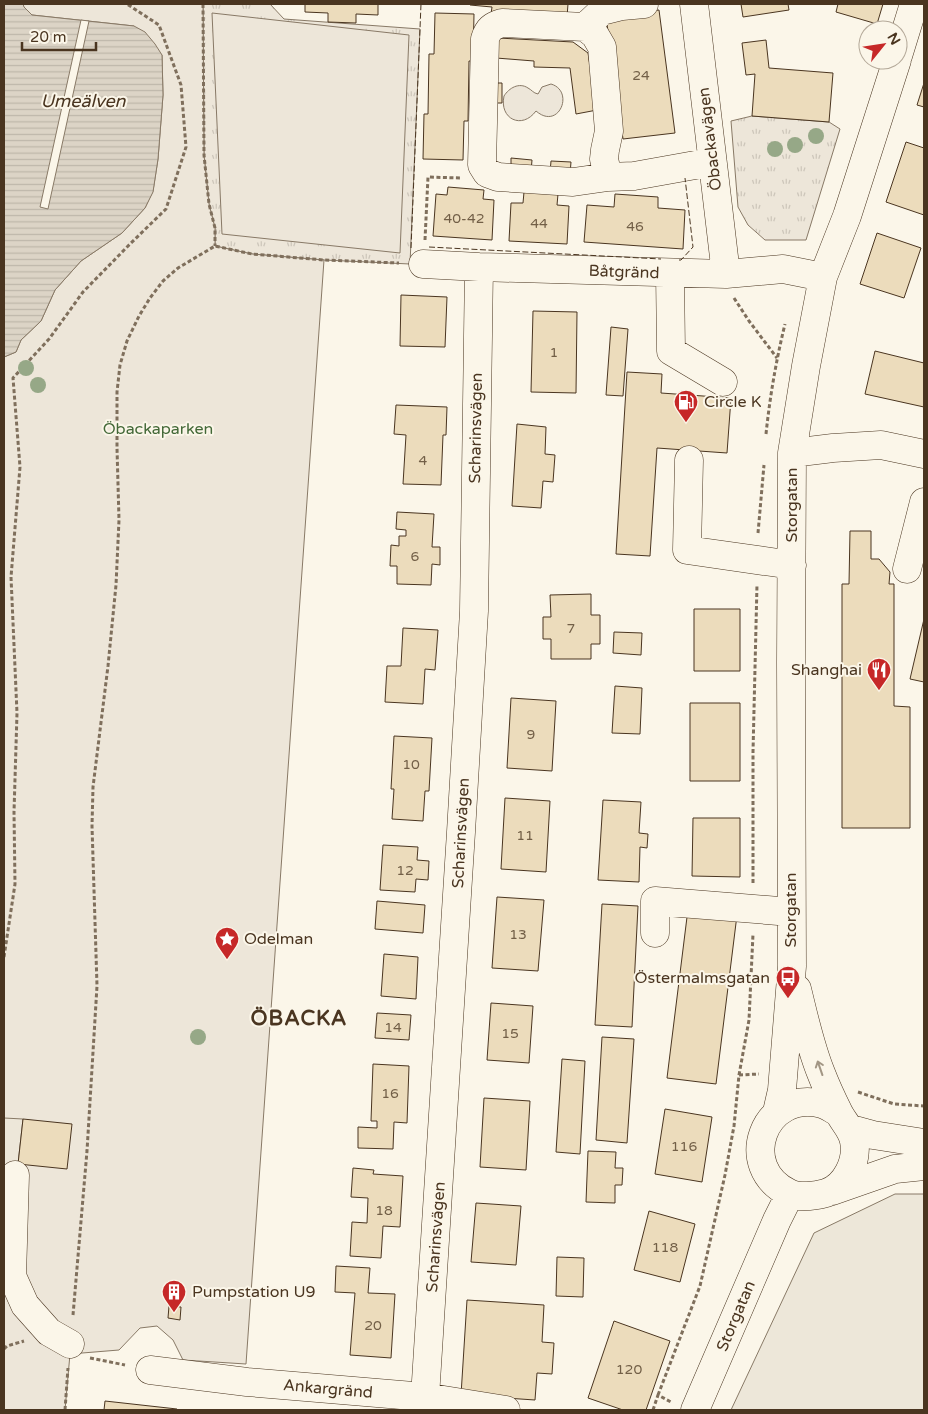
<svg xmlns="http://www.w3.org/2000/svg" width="928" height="1414" font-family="'Varela Round',sans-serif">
	<defs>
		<pattern id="grass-tufts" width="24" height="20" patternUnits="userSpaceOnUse" patternTransform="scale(1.25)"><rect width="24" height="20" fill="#ede6d9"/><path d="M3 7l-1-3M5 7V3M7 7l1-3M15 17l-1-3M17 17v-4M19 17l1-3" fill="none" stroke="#cdc6ba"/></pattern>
		<pattern id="water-rules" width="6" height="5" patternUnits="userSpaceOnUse" patternTransform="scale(1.25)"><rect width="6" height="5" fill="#dcd4c6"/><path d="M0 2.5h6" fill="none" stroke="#beb7aa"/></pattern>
	</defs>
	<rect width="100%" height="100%" fill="#fbf6e9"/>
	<path fill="url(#grass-tufts)" stroke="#887966" d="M 203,4 L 270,4 L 284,19 L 420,29 L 410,264 L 324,260 L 252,254 L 215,246 L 215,228 L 209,204 L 204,155 Z
		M 752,116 L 829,122 L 840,129 L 806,240 L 765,240 L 748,225 L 738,207 L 731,121 Z"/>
	<path fill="#ede6d9" stroke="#887966" d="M 23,4 L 203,4 L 204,155 L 209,204 L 215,228 L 215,246 L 252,254 L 324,260 L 246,1364 L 183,1360 L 173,1340 L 157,1326 L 140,1328 L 119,1350 L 70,1354 L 65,1410 L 4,1410 L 4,357 L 16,352 L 21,340 L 41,321 L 55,290 L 81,261 L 122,233 L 145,208 L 153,191 L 158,159 L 163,95 L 162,55 L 134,26 L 32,15 L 23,7 Z
		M 212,13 L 409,35 L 400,253 L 222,234 Z
		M 551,84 C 575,91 559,131 536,111 C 522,130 499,119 504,96 C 509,88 519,82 528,88 C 532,90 533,93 538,94 L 542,87 Z"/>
	<path fill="#ede7d9" stroke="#887966" d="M 4,1118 L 23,1119 L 18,1164 L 4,1173 Z
		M 895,1194 L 924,1194 L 924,1410 L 731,1410 L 814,1233 Z"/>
	<path fill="url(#water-rules)" stroke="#887966" d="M 4,4 L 23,4 L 24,7 L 32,15 L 134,26 L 145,32 L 155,44 L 162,55 L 163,95 L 158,159 L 153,192 L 145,208 L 122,233 L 81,261 L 55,290 L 41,321 L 21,340 L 16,352 L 4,357 Z"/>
	<path fill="#fbf6e9" stroke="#887966" d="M 81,20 L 89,21 L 48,209 L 40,207 Z"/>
	<path fill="#ecdcbc" stroke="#4a3520" d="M 305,4 L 378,4 L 378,15 L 356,14 L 356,23 L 328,22 L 328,13 L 305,12 Z
		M 470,4 L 568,4 L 567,17 L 491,14 L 492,7 L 470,5 Z
		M 741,4 L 788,4 L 789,10 L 743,17 Z
		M 838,4 L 883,4 L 877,24 L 836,12 Z
		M 659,10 L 675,133 L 623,139 L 606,17 Z
		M 435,13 L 474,14 L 473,61 L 469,61 L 468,121 L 464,121 L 463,160 L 423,159 L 424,114 L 428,114 L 429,54 L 434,54 Z
		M 498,38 L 573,42 L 588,53 L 597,110 L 576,114 L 570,68 L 534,67 L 534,61 L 496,58 Z
		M 766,40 L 769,68 L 833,73 L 829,122 L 752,116 L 755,74 L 746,75 L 742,43 Z
		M 490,83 L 502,83 L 502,103 L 490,103 Z
		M 924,83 L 924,107 L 917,105 Z
		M 906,142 L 924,148 L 924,215 L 886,202 Z
		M 511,158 L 532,160 L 531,172 L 511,170 Z
		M 551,161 L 571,162 L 570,174 L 550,173 Z
		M 448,187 L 484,190 L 483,199 L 494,200 L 492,240 L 433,236 L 436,194 L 447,195 Z
		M 524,192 L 558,194 L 557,205 L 569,206 L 567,244 L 509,241 L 511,203 L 523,203 Z
		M 615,194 L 658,197 L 658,208 L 685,210 L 683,249 L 584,242 L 587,205 L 614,207 Z
		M 877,233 L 921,248 L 904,298 L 860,284 Z
		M 401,295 L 447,297 L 445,347 L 400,346 Z
		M 533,311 L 577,312 L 576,393 L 531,392 Z
		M 611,327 L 628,329 L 623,396 L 606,395 Z
		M 875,351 L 924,363 L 924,407 L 865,394 Z
		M 627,372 L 662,374 L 661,393 L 731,398 L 727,453 L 657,448 L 650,556 L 616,554 Z
		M 396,405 L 447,407 L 446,435 L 443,435 L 441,485 L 403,484 L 406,435 L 394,434 Z
		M 517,424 L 546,427 L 545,454 L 555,455 L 553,482 L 543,481 L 541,508 L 512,506 Z
		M 397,512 L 434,514 L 432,547 L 440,547 L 440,565 L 432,564 L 431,585 L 397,584 L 397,566 L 390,566 L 391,545 L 399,546 L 399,536 L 406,536 L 406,530 L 396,529 Z
		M 850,531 L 871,531 L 871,559 L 879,559 L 890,572 L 889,584 L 894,584 L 894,706 L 910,707 L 910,828 L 842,828 L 842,584 L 849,584 Z
		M 591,594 L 591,615 L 600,615 L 600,644 L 591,644 L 591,659 L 551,659 L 551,639 L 543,639 L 543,617 L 551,617 L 550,595 Z
		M 694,609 L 740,609 L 740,671 L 694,671 Z
		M 924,619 L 924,682 L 910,679 Z
		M 403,628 L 438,630 L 435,670 L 425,669 L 423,704 L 385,702 L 387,666 L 401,666 Z
		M 614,632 L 642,633 L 641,655 L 613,653 Z
		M 615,686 L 642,688 L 640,734 L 612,733 Z
		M 511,698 L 556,701 L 552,771 L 507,768 Z
		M 690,703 L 740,703 L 740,781 L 690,781 Z
		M 394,736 L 432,738 L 429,791 L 425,791 L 423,821 L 392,819 L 394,789 L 391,789 Z
		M 505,798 L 550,801 L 546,872 L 501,869 Z
		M 603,800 L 641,802 L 639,833 L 648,834 L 647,848 L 640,847 L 639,882 L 598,880 Z
		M 693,818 L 740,818 L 740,877 L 692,876 Z
		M 383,845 L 418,847 L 417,860 L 429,861 L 428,880 L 416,879 L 415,892 L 380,890 Z
		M 497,897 L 544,900 L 538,971 L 492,968 Z
		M 377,901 L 425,905 L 423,933 L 375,929 Z
		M 602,904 L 638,906 L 632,1027 L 595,1025 Z
		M 688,909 L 737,915 L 716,1084 L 667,1078 Z
		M 384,954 L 418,957 L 416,999 L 381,996 Z
		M 491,1003 L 533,1006 L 529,1063 L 487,1060 Z
		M 377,1013 L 411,1015 L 409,1040 L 375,1038 Z
		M 602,1037 L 634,1039 L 627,1143 L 596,1140 Z
		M 562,1059 L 585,1061 L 580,1154 L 556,1152 Z
		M 373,1064 L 409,1066 L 407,1123 L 394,1122 L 393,1149 L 358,1148 L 358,1127 L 377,1128 L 377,1121 L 371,1121 Z
		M 484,1098 L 530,1101 L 526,1170 L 480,1167 Z
		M 665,1109 L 712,1117 L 702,1182 L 655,1174 Z
		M 23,1119 L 72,1124 L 67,1169 L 18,1164 Z
		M 588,1151 L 616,1152 L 615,1168 L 623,1168 L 622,1185 L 615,1185 L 615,1203 L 586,1202 Z
		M 353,1168 L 374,1170 L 373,1174 L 403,1176 L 400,1227 L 383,1226 L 381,1258 L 350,1256 L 352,1222 L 367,1223 L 368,1198 L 351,1197 Z
		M 476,1203 L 521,1206 L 516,1265 L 471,1262 Z
		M 649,1211 L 695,1224 L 680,1282 L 634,1270 Z
		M 557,1257 L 584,1258 L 583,1297 L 556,1296 Z
		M 336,1266 L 370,1268 L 368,1293 L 395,1294 L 391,1358 L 350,1355 L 355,1293 L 335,1292 Z
		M 467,1300 L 544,1305 L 542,1342 L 554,1343 L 552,1374 L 537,1373 L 535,1400 L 461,1395 Z
		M 169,1306 L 181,1307 L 180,1320 L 168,1318 Z
		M 614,1321 L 670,1341 L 646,1410 L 623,1410 L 588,1398 Z
		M 105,1401 L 177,1409 L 177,1410 L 104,1410 Z"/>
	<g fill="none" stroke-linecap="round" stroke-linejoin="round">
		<defs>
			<path id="minor" d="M 644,4 L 622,6 L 602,11 L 585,27 L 502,23 C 492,26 488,29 485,39 L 482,165 L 487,173 L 498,177 L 573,182 L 608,177 L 634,176 L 712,162
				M 694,4 L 726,274
				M 585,27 L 595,35 L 602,47 L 609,131 L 605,150 L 604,159 L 608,177
				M 898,56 L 914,4
				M 423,264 L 479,267 L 726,274 L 783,269 L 823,277
				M 670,273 L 671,351 L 723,382
				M 792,453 L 833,448 L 881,445 L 924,454
				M 689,460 L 687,550 L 792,565
				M 907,569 L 924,502
				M 655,933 L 655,901 L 791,912
				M 797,989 C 804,1017 810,1046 821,1073 C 826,1086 832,1099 838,1111 C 843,1122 852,1129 854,1141 C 858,1161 846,1186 826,1193 C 815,1196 799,1198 789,1193 C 735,1167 764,1089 822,1104 C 828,1106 834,1110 839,1113
				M 777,1112 L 782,1090 L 792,966 L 791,662 L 792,453 L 806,366 L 823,277 L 847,216 L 897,60
				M 851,1129 L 873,1135 L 924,1143
				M 15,1175 L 12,1276 L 25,1305 L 49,1332 L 70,1344
				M 832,1191 L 895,1169 L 924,1166
				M 150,1370 L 247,1382 L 425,1397 L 506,1410
				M 425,1397 L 461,832 L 474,611 L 479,267
				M 695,1410 L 777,1220 L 790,1194"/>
		</defs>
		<use href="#minor" stroke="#4a3520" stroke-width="29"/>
		<path stroke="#7f6f5c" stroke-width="3" stroke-dasharray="4 2.5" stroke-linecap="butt" d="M 203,4 L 204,155 L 209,204 L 215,228 L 215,246
			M 425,240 L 428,177 L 461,178
			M 734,298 L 749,321 L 777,358
			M 766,434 C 770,396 776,361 785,324
			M 758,533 L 764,465
			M 753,883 L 753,752 L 757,584
			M 4,957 L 15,884 L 14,812 L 17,713 L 11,577 L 20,467 L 13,378 L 49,339 L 83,292 L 131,243 L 166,209 L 186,147 L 181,85 L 159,25 L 127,4
			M 739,1075 L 759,1074
			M 858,1092 L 894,1104 L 924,1106
			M 73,1315 L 87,1151 L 97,986 L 92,826 L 93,787 L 108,666 L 116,585 L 119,520 L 117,448 L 117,392 L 120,365 L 127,341 L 139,316 L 150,298 L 163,281 L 178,268 L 215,246 L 252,254 L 324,260 L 399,263
			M 4,1349 L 7,1346 L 24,1341
			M 90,1358 L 125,1365
			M 658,1395 L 700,1286 L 725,1175 L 734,1126 L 739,1075 L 749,1020 L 753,934
			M 65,1410 L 68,1368
			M 653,1410 L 658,1395 L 671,1402"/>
		<use href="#minor" stroke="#fbf6e9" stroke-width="28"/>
		<path stroke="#4a3520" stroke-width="1" stroke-dasharray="6 2.5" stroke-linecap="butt" d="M 429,247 L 661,259
			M 411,248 L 421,4
			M 679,260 L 681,260 L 693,247 L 685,178"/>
	</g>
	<g fill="#96a887">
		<circle cx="816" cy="136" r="8"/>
		<circle cx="795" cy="145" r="8"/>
		<circle cx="775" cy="149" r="8"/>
		<circle cx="26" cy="368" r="8"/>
		<circle cx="38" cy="385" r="8"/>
		<circle cx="198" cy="1037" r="8"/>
	</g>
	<defs><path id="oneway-shaft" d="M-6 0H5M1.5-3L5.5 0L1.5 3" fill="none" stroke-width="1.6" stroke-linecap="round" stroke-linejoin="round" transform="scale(1.25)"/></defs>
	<use stroke="#a29684" href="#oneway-shaft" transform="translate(820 1068) rotate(-109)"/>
	<defs>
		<symbol id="fuel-pin" viewBox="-11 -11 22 30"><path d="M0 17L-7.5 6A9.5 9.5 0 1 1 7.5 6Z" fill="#c62828" stroke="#fbf6e9"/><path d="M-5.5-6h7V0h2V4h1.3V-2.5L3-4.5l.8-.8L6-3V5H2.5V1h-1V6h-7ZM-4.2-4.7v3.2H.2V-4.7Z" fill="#fff"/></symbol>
		<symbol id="restaurant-pin" viewBox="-11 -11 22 30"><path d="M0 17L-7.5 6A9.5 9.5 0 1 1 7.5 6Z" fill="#c62828" stroke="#fbf6e9"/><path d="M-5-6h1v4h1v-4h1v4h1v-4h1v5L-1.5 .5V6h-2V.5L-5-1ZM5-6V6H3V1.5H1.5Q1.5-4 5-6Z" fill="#fff"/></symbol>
		<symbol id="sight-pin" viewBox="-11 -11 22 30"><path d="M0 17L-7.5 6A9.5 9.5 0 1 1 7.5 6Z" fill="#c62828" stroke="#fbf6e9"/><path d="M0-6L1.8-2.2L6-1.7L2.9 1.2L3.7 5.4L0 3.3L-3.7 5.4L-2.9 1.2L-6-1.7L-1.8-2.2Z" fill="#fff"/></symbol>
		<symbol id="bus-pin" viewBox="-11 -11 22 30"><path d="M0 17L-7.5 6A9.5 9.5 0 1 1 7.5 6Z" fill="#c62828" stroke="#fbf6e9"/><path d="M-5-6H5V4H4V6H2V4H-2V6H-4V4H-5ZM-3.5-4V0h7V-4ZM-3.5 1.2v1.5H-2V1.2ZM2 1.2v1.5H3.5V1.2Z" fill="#fff"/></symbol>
		<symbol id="building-pin" viewBox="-11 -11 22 30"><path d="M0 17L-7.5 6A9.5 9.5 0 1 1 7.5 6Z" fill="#c62828" stroke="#fbf6e9"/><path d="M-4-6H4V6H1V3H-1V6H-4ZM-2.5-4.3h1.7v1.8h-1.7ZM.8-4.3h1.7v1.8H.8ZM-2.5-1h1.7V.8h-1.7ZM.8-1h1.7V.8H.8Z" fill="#fff"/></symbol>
	</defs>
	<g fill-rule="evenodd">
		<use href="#fuel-pin" x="672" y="388" width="28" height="38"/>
		<use href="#restaurant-pin" x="865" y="656" width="28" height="38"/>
		<use href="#sight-pin" x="213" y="925" width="28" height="38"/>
		<use href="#bus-pin" x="774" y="964" width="28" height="38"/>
		<use href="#building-pin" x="160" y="1278" width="28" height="38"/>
	</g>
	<g text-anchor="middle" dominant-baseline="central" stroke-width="4" stroke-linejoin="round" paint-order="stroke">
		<g font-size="14" fill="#725f47">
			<text x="641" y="75">24</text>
			<text x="464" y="218">40-42</text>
			<text x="539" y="223">44</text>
			<text x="635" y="226">46</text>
			<text x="554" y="352">1</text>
			<text x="423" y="460">4</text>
			<text x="415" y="556">6</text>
			<text x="571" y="628">7</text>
			<text x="531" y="734">9</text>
			<text x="411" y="764">10</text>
			<text x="525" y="835">11</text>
			<text x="405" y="870">12</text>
			<text x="518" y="934">13</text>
			<text x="393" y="1027">14</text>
			<text x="510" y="1033">15</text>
			<text x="390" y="1093">16</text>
			<text x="684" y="1146">116</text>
			<text x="384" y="1210">18</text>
			<text x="665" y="1247">118</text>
			<text x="373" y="1325">20</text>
			<text x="629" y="1369">120</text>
		</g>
		<g font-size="16" fill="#4a3520" stroke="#fbf6e9">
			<text transform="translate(710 139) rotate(-97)">Öbackavägen</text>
			<text transform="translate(624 272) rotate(2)">Båtgränd</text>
			<text transform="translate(476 428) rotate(-89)">Scharinsvägen</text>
			<text transform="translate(792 505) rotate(-90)">Storgatan</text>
			<text transform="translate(461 833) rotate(-87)">Scharinsvägen</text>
			<text transform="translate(791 910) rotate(-90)">Storgatan</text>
			<text transform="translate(436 1237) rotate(-86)">Scharinsvägen</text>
			<text transform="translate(736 1316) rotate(-67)">Storgatan</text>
			<text transform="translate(328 1389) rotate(5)">Ankargränd</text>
		</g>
		<g font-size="16" fill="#4a3520" stroke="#fbf6e9" text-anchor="start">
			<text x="704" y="402">Circle K</text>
			<text x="862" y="670" text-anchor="end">Shanghai</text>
			<text x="244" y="939">Odelman</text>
			<text x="770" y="978" text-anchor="end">Östermalmsgatan</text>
			<text x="192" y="1292">Pumpstation U9</text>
		</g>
		<g font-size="16" fill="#436837" stroke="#fbf6e9">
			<text x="158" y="429">Öbackaparken</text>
		</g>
		<g font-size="18" font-style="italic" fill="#4a3520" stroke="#fbf6e9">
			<text x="83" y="101">Umeälven</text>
		</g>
		<g font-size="21" font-weight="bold" letter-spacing="1" fill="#4a3520" stroke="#fbf6e9">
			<text x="299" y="1018">ÖBACKA</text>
		</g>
	</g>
	<rect width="928" height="1414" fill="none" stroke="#4a3520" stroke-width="10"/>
	<g transform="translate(883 45) rotate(60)"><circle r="24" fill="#fbf6e9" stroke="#b4a999"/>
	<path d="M0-4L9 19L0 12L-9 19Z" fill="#c62828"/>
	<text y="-8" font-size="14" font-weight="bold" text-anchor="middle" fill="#4a3520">N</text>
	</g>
	<path d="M22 42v8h74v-8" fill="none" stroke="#4a3520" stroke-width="2.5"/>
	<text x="30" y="42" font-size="15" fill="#4a3520" stroke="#fbf6e9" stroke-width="4" paint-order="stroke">20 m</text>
</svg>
